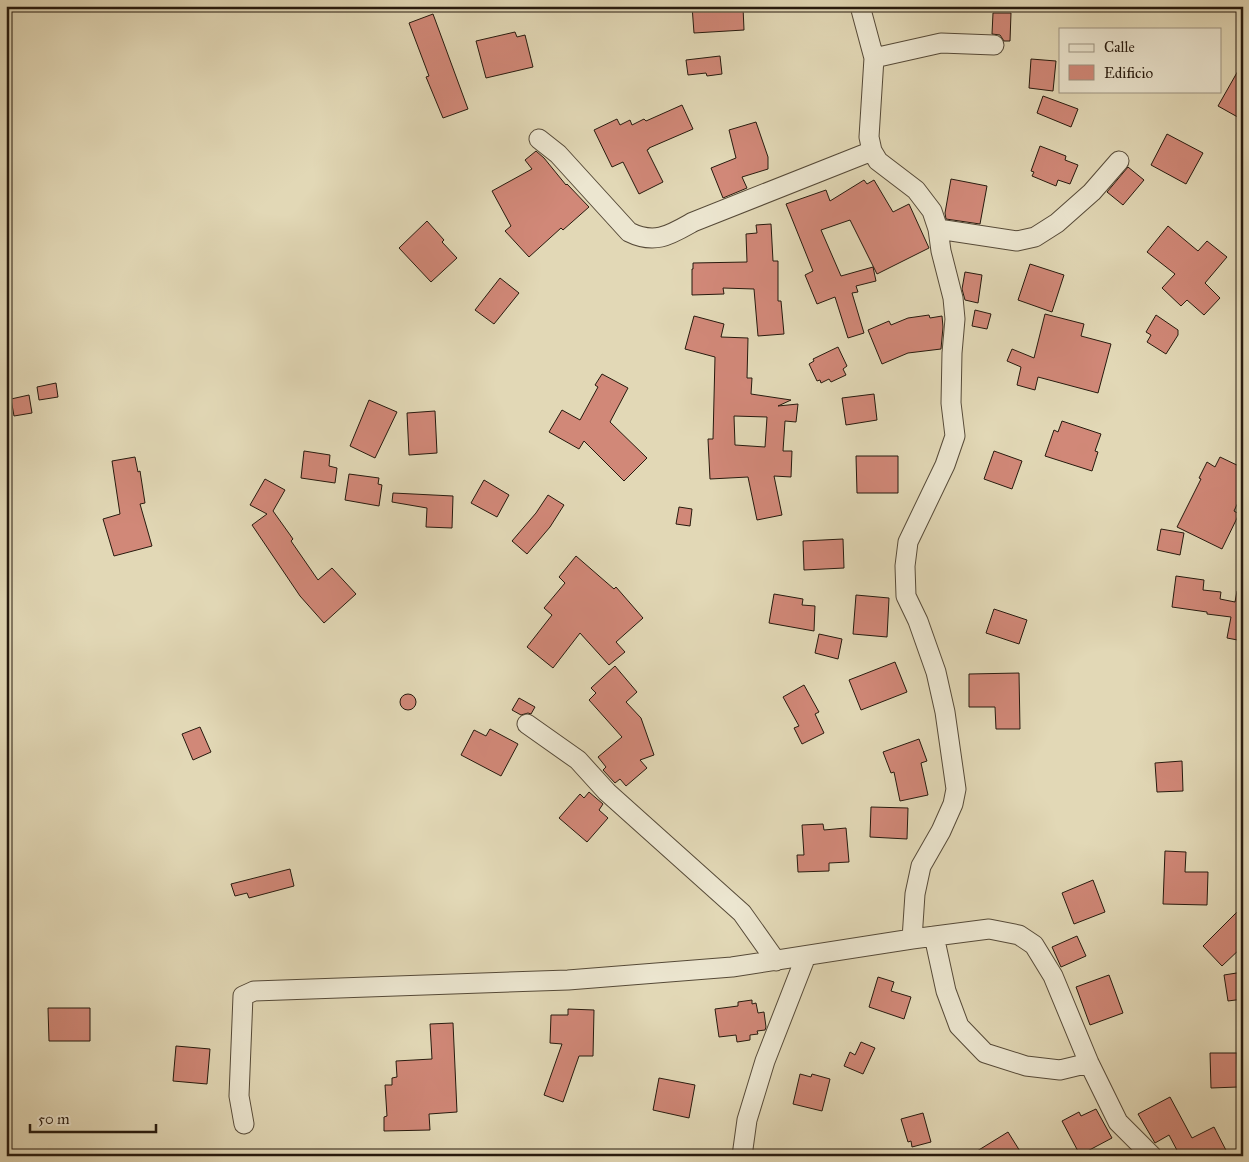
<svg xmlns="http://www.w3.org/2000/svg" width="1249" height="1162" font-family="'IM FELL Great Primer',serif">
	<rect width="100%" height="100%" fill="#e2d8b6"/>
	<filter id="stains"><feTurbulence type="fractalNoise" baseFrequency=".004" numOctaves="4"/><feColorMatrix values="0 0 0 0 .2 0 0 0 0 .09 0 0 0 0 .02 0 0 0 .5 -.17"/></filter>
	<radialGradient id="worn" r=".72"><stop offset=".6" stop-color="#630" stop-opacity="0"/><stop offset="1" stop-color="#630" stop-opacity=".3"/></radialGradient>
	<path fill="#d18878" stroke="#271a0e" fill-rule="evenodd" d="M 692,6 L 743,7 L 744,30 L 694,33 Z
		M 993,13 L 1011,13 L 1010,41 L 1004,41 L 1000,35 L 992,34 Z
		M 433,14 L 468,109 L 443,118 L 426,77 L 429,76 L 409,23 Z
		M 515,32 L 517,37 L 525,35 L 533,67 L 486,78 L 476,41 Z
		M 720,56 L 722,74 L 707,76 L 706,73 L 688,75 L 686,60 Z
		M 1031,59 L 1056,61 L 1053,91 L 1029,88 Z
		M 1243,62 L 1243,120 L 1218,106 Z
		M 1043,96 L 1078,109 L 1071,127 L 1037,113 Z
		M 682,105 L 693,129 L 649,148 L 649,149 L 647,150 L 663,182 L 639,194 L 623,162 L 612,167 L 594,130 L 617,119 L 620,125 L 630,120 L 632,125 L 644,119 L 646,121 Z
		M 756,122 L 768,157 L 768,169 L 742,177 L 747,188 L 723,198 L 711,168 L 736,158 L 729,130 Z
		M 1167,134 L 1203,153 L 1186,184 L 1151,165 Z
		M 1040,146 L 1066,156 L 1065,160 L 1078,165 L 1070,184 L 1058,180 L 1056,186 L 1032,176 L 1034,172 L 1031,171 Z
		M 536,151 L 544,158 L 566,185 L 567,184 L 589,207 L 563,230 L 561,228 L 529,257 L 505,231 L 511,226 L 492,191 L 532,169 L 525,160 Z
		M 1128,167 L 1144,180 L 1123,205 L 1107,192 Z
		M 951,179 L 987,186 L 980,224 L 946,219 L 945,213 Z
		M 864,180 L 867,184 L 874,180 L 893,212 L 909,204 L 929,248 L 877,274 L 850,220 L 821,230 L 841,276 L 873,267 L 876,281 L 856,286 L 858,292 L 852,293 L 864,333 L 848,338 L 835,297 L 817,304 L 805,275 L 813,271 L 786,204 L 826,190 L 830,201 Z
		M 427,221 L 444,240 L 442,242 L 457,258 L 431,282 L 399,248 Z
		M 771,224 L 773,261 L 778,261 L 778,301 L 781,301 L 784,334 L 758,336 L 754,289 L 723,288 L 724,294 L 692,295 L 692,269 L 693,269 L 693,263 L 747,262 L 746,234 L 757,233 L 756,225 Z
		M 1168,226 L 1198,251 L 1207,241 L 1227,257 L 1205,283 L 1220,298 L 1204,315 L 1187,300 L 1181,306 L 1162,288 L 1175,274 L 1147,252 Z
		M 1030,264 L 1064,275 L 1052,312 L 1018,300 Z
		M 965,272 L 982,275 L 978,303 L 965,300 L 962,289 Z
		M 500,278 L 519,293 L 494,324 L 475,310 Z
		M 975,310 L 991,314 L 987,329 L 972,326 Z
		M 1045,314 L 1084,324 L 1081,336 L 1111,344 L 1098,393 L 1038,377 L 1035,390 L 1017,385 L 1021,367 L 1007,361 L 1012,349 L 1034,358 Z
		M 929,315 L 930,318 L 942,316 L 943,327 L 941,349 L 908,353 L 882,364 L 868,330 L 889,321 L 891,325 L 908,318 Z
		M 1156,315 L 1178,330 L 1178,335 L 1166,354 L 1147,342 L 1151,335 L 1146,332 Z
		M 694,316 L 724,324 L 721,337 L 748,338 L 747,378 L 752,378 L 751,394 L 791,400 L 778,406 L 798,404 L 796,422 L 785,421 L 783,451 L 792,451 L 791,477 L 774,476 L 782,515 L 757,520 L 748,477 L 710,479 L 708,439 L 713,439 L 715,357 L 685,349 ZM 734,416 L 767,417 L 765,447 L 735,445 Z
		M 838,347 L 847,366 L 843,369 L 846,375 L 831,382 L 829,379 L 821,383 L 820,380 L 817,381 L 809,364 L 814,361 L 813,359 Z
		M 602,374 L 628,388 L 610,422 L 647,458 L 624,481 L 584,441 L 579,449 L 549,432 L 562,410 L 580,420 L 598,387 L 595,385 Z
		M 56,383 L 58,397 L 39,400 L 37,387 Z
		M 874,394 L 877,420 L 846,425 L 842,398 Z
		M 29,395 L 32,413 L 14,416 L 11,399 Z
		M 369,400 L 397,412 L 375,458 L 350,446 Z
		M 435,411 L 437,453 L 409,455 L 407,413 Z
		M 1062,421 L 1101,434 L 1095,451 L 1098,452 L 1092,471 L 1045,456 L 1054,430 L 1058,432 Z
		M 304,451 L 330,455 L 329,466 L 337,468 L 335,483 L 301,478 Z
		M 994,451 L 1022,461 L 1012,489 L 984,479 Z
		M 856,456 L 898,456 L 898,493 L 857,493 Z
		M 135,457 L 138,472 L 140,471 L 145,503 L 140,504 L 152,546 L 114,556 L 103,519 L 120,514 L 112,461 Z
		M 1220,457 L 1243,468 L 1243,492 L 1234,511 L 1239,514 L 1222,549 L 1177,527 L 1201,479 L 1199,478 L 1207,462 L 1215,467 Z
		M 349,474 L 379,478 L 378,484 L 382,485 L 379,506 L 345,500 Z
		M 265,479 L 285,490 L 273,511 L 293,539 L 291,541 L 318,580 L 332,568 L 356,594 L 324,623 L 300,596 L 252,525 L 267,514 L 250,505 Z
		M 484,480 L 509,495 L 497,517 L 471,503 Z
		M 393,493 L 453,496 L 452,528 L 426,527 L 427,508 L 392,502 Z
		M 548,495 L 564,505 L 550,527 L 527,554 L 512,541 L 536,513 Z
		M 679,507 L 692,509 L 690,526 L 676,524 Z
		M 1161,529 L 1184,533 L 1180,555 L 1157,550 Z
		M 843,539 L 844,568 L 804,570 L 803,541 Z
		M 576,556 L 614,589 L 616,587 L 643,618 L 616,642 L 625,652 L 609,665 L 580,633 L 553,668 L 527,647 L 552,615 L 544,608 L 565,583 L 559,577 Z
		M 1176,576 L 1204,580 L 1203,590 L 1221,592 L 1220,599 L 1235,602 L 1237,591 L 1243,592 L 1243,641 L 1227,638 L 1231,617 L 1207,614 L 1207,612 L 1172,607 Z
		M 774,594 L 803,599 L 802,605 L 815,606 L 814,631 L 769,623 Z
		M 856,595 L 889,598 L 887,637 L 853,634 Z
		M 994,609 L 1027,620 L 1019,644 L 986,633 Z
		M 819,634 L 842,639 L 838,659 L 815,653 Z
		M 895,662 L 907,692 L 861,710 L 849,680 Z
		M 615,666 L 637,692 L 626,702 L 641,718 L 654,755 L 640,760 L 647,768 L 626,786 L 620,779 L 615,783 L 603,770 L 606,767 L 598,757 L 622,737 L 589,700 L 596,693 L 591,688 Z
		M 1019,673 L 1020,729 L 996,729 L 995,707 L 969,707 L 969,674 Z
		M 804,685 L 819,712 L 815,714 L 824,733 L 802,744 L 794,728 L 799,726 L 783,697 Z
		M400 702a8 8 0 1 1 16 0a8 8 0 1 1-16 0Z
		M 519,698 L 535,707 L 531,714 L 528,713 L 521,715 L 512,710 Z
		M 200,727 L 211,752 L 193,760 L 182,734 Z
		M 490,729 L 518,744 L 501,776 L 461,755 L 474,730 L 486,736 Z
		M 919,739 L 927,761 L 921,763 L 928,795 L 900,801 L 894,772 L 891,773 L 883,752 Z
		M 1182,761 L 1183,791 L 1157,792 L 1155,763 Z
		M 589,792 L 603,804 L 599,810 L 608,818 L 587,842 L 559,818 L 580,794 L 584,798 Z
		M 871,807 L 908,808 L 907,839 L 870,837 Z
		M 823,824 L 824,830 L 846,828 L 849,862 L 829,863 L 829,871 L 798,872 L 797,855 L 804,855 L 802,825 Z
		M 1165,851 L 1186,852 L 1185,872 L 1208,872 L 1207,905 L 1163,904 Z
		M 290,869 L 294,886 L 249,898 L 247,893 L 235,896 L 231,884 Z
		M 1093,880 L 1105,912 L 1074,924 L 1062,893 Z
		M 1243,906 L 1243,946 L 1222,966 L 1203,946 Z
		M 1077,936 L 1086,956 L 1061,967 L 1052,947 Z
		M 1243,972 L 1243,999 L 1228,1001 L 1224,975 Z
		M 1109,975 L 1123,1013 L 1090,1025 L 1076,987 Z
		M 878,977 L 894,982 L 891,991 L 911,997 L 904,1019 L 869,1007 Z
		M 752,1000 L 752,1004 L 756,1003 L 758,1013 L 764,1012 L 766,1027 L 765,1030 L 757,1031 L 758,1034 L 750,1035 L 750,1040 L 737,1042 L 736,1035 L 719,1037 L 715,1009 L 738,1006 L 738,1002 Z
		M 48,1008 L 90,1008 L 90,1041 L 49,1041 Z
		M 568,1009 L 594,1010 L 593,1056 L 579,1056 L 563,1102 L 544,1095 L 562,1044 L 550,1043 L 551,1015 L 568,1015 Z
		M 453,1023 L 457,1112 L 429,1114 L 430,1130 L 384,1131 L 384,1117 L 387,1116 L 385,1085 L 392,1085 L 392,1078 L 397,1077 L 396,1061 L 432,1059 L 430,1024 Z
		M 861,1042 L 875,1048 L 863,1074 L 844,1066 L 850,1052 L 855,1055 Z
		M 176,1046 L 210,1049 L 207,1084 L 173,1081 Z
		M 1210,1053 L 1237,1053 L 1238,1087 L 1211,1088 Z
		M 800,1074 L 811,1077 L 812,1074 L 830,1079 L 822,1111 L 793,1104 Z
		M 659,1078 L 695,1085 L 689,1118 L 653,1110 Z
		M 1170,1097 L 1192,1138 L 1214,1127 L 1229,1156 L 1180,1156 L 1169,1135 L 1155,1143 L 1138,1114 Z
		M 1096,1109 L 1112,1138 L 1080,1155 L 1062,1121 L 1079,1112 L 1081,1116 Z
		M 923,1113 L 931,1142 L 912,1147 L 911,1141 L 908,1142 L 901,1119 Z
		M 1008,1132 L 1023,1156 L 969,1156 Z"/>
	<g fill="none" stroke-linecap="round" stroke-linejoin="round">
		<defs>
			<path id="minor" d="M 860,6 L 874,58 L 869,137 L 872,151 L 878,161 L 916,190 L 932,211 L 938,229 L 941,251 L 953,298 L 955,319 L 952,353 L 951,403 L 955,436 L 945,465 L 908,542 L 905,566 L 906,596 L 918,621 L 936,672 L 945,712 L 956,789 L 953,804 L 941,831 L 921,866 L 915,894 L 912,939
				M 874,58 L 941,43 L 994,45
				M 539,139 L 558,154 L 629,232 C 655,245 670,235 693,222 L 872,151
				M 938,229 L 1017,241 L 1035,237 L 1057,223 L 1092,192 L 1119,161
				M 527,724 L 578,760 L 607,792 L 742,913 L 776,961
				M 934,936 L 946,991 L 959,1026 L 985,1053 L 1026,1066 L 1060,1070 L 1089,1063
				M 244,1124 L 239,1096 L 243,996 L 254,991 L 568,980 L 732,967 L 912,939 L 989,929 L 1019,935 L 1034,945 L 1053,976 L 1089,1063 L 1118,1122 L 1152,1156
				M 742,1156 L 747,1120 L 765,1061 L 806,956"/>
		</defs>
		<use href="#minor" stroke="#564a38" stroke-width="21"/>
		<use href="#minor" stroke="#ece6d0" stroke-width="19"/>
	</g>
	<rect width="1249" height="1162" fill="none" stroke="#e2d8b6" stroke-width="25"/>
	<rect x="8" y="8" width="1234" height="1147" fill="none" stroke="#271a0e" stroke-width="2.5"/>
	<rect x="12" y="12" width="1224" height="1137" fill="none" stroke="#271a0e"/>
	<rect x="1059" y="28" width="162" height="65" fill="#ece6d0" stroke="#9d9482"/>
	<rect x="1069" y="44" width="25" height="8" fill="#ece6d0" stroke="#9d9482"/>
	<text x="1104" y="52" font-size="15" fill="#271a0e">Calle</text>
	<rect x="1069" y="65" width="25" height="15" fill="#d18878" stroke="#9d9482"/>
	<text x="1104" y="78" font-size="15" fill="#271a0e">Edificio</text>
	<path d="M30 1124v8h126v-8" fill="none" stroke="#271a0e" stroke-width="2.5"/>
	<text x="38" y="1124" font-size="15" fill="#271a0e" stroke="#ece6d0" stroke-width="4" paint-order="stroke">50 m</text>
	<rect width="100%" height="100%" filter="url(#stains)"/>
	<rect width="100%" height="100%" fill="url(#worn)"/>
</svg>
